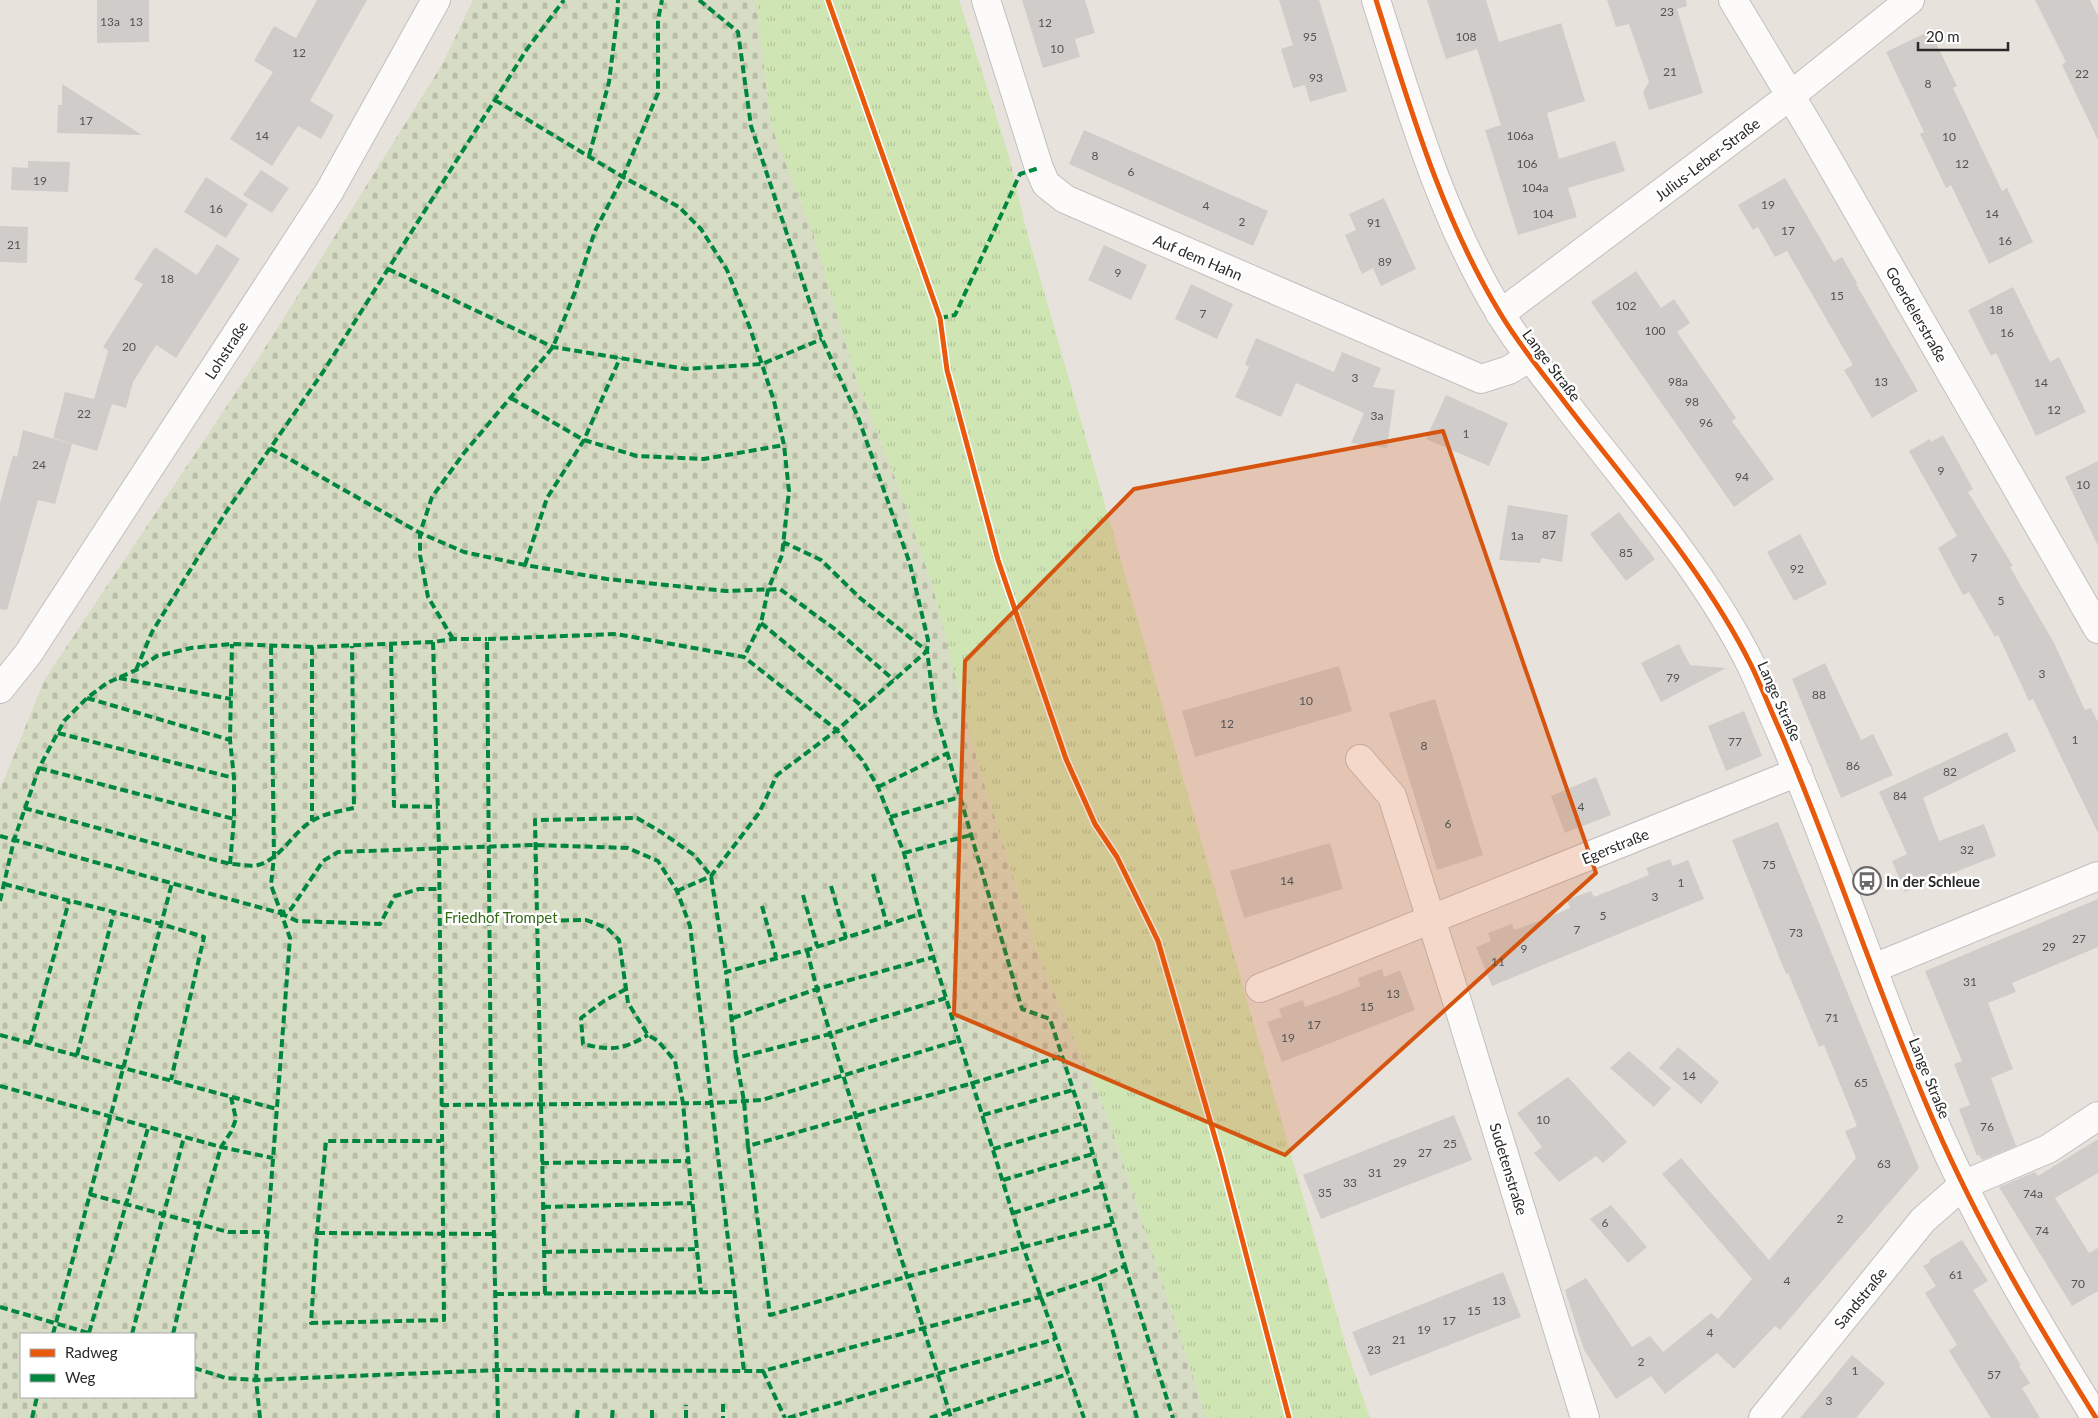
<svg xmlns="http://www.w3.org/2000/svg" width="2098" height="1418" font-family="Lato,sans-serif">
	<defs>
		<pattern id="cemetery-stones" width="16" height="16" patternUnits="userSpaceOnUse" patternTransform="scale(1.25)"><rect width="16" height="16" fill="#d7dcc4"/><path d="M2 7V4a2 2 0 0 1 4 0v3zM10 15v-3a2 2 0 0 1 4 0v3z" fill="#b9bda8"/></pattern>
		<pattern id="park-tufts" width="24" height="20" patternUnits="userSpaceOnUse" patternTransform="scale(1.25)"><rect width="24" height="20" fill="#d0e5b4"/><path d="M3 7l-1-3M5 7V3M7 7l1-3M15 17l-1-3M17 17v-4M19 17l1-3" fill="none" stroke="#b3c49b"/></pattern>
	</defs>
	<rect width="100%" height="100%" fill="#e8e2dd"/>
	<path fill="url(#cemetery-stones)" fill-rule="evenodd" d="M 473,0 L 756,0 L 771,125 L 814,236 L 855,375 L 900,490 L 933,587 L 979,767 L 1038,955 L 1108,1117 L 1207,1418 L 0,1418 L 0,789 L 45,679 L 258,359 L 443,63 ZM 21,1334 L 194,1334 L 194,1397 L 21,1397 Z"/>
	<path fill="url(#park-tufts)" d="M 756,0 L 959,0 L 1009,156 L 1026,229 L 1347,1350 L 1370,1418 L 1207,1418 L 1108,1117 L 1038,955 L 979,767 L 933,587 L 900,490 L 855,375 L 814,236 L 771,125 Z"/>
	<path fill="#d0ccc9" d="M 97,0 L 149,0 L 149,42 L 97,43 Z
		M 317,0 L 367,0 L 310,101 L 334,115 L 321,139 L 298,126 L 272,166 L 230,139 L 273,72 L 254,61 L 274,26 L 296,38 Z
		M 1022,0 L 1085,0 L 1095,33 L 1075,39 L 1080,57 L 1043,68 Z
		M 1279,0 L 1319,0 L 1347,91 L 1310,102 L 1305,85 L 1293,88 L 1281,49 L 1293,45 Z
		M 1427,0 L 1486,0 L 1499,42 L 1561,23 L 1585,101 L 1547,113 L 1559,159 L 1615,141 L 1625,171 L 1568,188 L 1577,217 L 1518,235 L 1485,130 L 1501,125 L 1477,49 L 1446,59 Z
		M 1607,0 L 1686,0 L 1687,6 L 1677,9 L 1703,93 L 1649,110 L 1643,92 L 1649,82 L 1629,24 L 1616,27 Z
		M 2035,0 L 2090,0 L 2098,16 L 2098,140 L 2062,65 L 2066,62 Z
		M 1930,31 L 1957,86 L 1953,88 L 2002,191 L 2007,188 L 2033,242 L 1989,264 L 1951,185 L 1946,188 L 1920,134 L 1924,132 L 1886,52 Z
		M 62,84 L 100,108 L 142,135 L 57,133 L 58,105 L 62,105 Z
		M 1084,130 L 1268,211 L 1253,246 L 1069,164 Z
		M 28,161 L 70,162 L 68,192 L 11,190 L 12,167 L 28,168 Z
		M 261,170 L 289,188 L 272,213 L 243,195 Z
		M 206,177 L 248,204 L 226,238 L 184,212 Z
		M 1785,178 L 1834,262 L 1842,257 L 1857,283 L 1856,284 L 1918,391 L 1872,418 L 1844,370 L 1853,365 L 1787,251 L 1775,257 L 1758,227 L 1753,230 L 1738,205 Z
		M 1384,198 L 1416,269 L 1381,286 L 1373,268 L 1362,274 L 1345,235 L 1356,230 L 1349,214 Z
		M 0,226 L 28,227 L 27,263 L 0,262 Z
		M 217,244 L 240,259 L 176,358 L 156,345 L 133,382 L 126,408 L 112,404 L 97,451 L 53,438 L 65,392 L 94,399 L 108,351 L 103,347 L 143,284 L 134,279 L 155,247 L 197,275 Z
		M 1104,245 L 1147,265 L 1131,300 L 1088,280 Z
		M 1636,271 L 1661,308 L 1674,299 L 1690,323 L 1677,332 L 1736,418 L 1732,421 L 1774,479 L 1734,507 L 1591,302 Z
		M 1191,284 L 1233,304 L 1217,339 L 1175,319 Z
		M 2013,287 L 2050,362 L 2059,357 L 2086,412 L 2036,436 L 1996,353 L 1991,356 L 1968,310 Z
		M 1256,338 L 1334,372 L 1342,352 L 1381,368 L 1373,387 L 1395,390 L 1387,448 L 1351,443 L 1364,413 L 1296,383 L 1281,417 L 1235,397 L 1249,367 L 1245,364 Z
		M 1446,395 L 1508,423 L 1489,466 L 1426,439 Z
		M 23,430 L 72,444 L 55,504 L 38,500 L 7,610 L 0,609 L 0,503 L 13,455 L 17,457 Z
		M 1943,435 L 1973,489 L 1968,492 L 2013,566 L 2010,567 L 2054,643 L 2085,710 L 2091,708 L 2098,722 L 2098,833 L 2033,699 L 2029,701 L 1998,635 L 1995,637 L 1969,592 L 1963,595 L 1938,548 L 1957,536 L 1909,451 L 1930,439 L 1931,442 Z
		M 2098,461 L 2098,546 L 2065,477 Z
		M 1508,505 L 1568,515 L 1562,562 L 1541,558 L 1540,563 L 1499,560 Z
		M 1619,512 L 1655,559 L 1626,581 L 1590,534 Z
		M 1800,534 L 1827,584 L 1794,601 L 1767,552 Z
		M 1679,644 L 1690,665 L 1726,668 L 1661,702 L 1641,663 Z
		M 1825,663 L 1861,740 L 1873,734 L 1893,775 L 1841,798 L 1792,679 Z
		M 1339,666 L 1352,711 L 1195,757 L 1182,711 Z
		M 1435,699 L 1483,855 L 1437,870 L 1389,713 Z
		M 1744,711 L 1762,756 L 1726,771 L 1708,726 Z
		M 2007,732 L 2016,751 L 1923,798 L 1939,841 L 1984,824 L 1996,856 L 1905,892 L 1892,861 L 1907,854 L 1879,792 Z
		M 1596,777 L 1611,815 L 1565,833 L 1551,796 Z
		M 1778,822 L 1919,1168 L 1780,1330 L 1775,1326 L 1734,1369 L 1717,1353 L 1665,1394 L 1651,1376 L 1616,1399 L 1584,1350 L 1565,1290 L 1586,1278 L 1632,1347 L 1650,1336 L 1663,1352 L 1711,1313 L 1718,1319 L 1752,1279 L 1662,1174 L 1681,1158 L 1769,1260 L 1856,1158 L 1845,1131 L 1857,1126 L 1824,1045 L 1819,1047 L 1788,973 L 1786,974 L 1732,840 Z
		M 1330,843 L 1343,889 L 1244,918 L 1230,871 Z
		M 1670,859 L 1673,866 L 1688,860 L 1704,899 L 1492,986 L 1476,947 L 1491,941 L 1488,933 L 1512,924 L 1514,930 L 1542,920 L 1570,908 L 1567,900 L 1591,891 L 1594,897 L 1649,875 L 1646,868 Z
		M 2098,899 L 2098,947 L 2012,983 L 2016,992 L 1988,1003 L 2013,1069 L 1991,1078 L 2016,1146 L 1982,1160 L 1979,1155 L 1977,1156 L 1959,1109 L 1970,1105 L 1954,1064 L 1962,1061 L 1925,971 Z
		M 1382,969 L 1384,977 L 1400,970 L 1415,1010 L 1282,1062 L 1267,1022 L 1282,1017 L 1279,1009 L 1303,1000 L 1305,1007 L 1337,995 L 1360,986 L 1358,978 Z
		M 1678,1047 L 1719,1082 L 1701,1104 L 1659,1068 Z
		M 1629,1051 L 1671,1088 L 1654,1107 L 1610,1068 Z
		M 1568,1077 L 1627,1142 L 1603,1163 L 1596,1156 L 1559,1182 L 1534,1153 L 1542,1147 L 1517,1113 Z
		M 1454,1115 L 1472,1160 L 1321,1219 L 1303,1175 Z
		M 2098,1139 L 2098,1173 L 2055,1198 L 2089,1253 L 2098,1248 L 2098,1291 L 2072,1306 L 1999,1187 L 2035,1172 L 2038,1176 Z
		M 1611,1205 L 1647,1247 L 1628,1263 L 1590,1219 Z
		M 1962,1240 L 1988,1281 L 1973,1290 L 2021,1365 L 2019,1366 L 2030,1383 L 2022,1388 L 2040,1418 L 1991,1418 L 1949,1351 L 1957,1345 L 1925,1293 L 1936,1286 L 1923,1266 L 1930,1262 L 1929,1260 Z
		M 1503,1272 L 1521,1317 L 1370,1376 L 1352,1332 Z
		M 1852,1355 L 1885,1383 L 1856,1418 L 1800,1418 Z"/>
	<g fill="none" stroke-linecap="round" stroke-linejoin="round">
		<defs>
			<path id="minor" d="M 986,0 L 1039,168 L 1046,184 L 1065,199 L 1481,379 L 1509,370 L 1530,357
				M 1376,0 C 1410,107 1441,216 1500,313 C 1519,345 1544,375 1566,404 C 1630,487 1706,573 1752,667 C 1762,688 1771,711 1781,733 C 1836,861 1878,994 1934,1122 C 1979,1226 2036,1322 2096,1418
				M 1733,0 L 1814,135 L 2098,629
				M 1500,314 L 1790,96 L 1910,0
				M 0,689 L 28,654 L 329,192 L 436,0
				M 1360,759 L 1392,796 L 1456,998 L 1585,1418
				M 1874,968 L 2098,876
				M 1260,988 L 1798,772
				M 1763,1418 L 1923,1220 L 1963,1185 L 2048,1149 L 2098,1116"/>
		</defs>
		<use href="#minor" stroke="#c1bfbf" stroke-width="30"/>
		<use href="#minor" stroke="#fcfbfa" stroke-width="28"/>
		<path stroke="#00873e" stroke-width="4" stroke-dasharray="8 4" stroke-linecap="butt" d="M 699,0 L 738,32 L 751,126 L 822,339 L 858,417 L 910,564 L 928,640 L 927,651 L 935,711 L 1022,1009 L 1050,1019 L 1084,1123 L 1125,1266 L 1098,1278
			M 495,100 L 623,177 L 679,207 L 701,229 L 727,270 L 750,328 L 774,401 L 784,445 L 789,491 L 782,555 L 768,590 L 761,623 L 744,657
			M 589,156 L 609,82 L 617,19 L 618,0
			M 388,269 L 553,347 L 686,369 L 762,364 L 822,339
			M 940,318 L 955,315 L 1020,174 L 1039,168
			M 511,398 L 584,440 L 637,456 L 704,459 L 784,445
			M 270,448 L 420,533 L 464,552 L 525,565 L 607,579 L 726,591 L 780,589 L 836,630 L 894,680
			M 525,565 L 547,498 L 584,440 L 620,358
			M 761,623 L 863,707
			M 453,639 L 428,597 L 420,555 L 420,533 L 432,497 L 464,453 L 553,347 L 575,292 L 595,231 L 623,177 L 658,93 L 658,20 L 662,0
			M 433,642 L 439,848 L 444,1320 L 311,1323 L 317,1233 L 326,1141 L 441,1141
			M 391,644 L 394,806 L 438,807
			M 312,647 L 312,821
			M 136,670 L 152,632 L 226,512 L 323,372 L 527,49 L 564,0
			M 119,678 L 231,699
			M 87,698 L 230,740
			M 58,733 L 234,778
			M 39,768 L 234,819
			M 878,787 L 948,753
			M 24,808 L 230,864 C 238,864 250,867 258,865 C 281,859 293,832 312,821 C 325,813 340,811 354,808 L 352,646
			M 890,817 L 960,797
			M 0,836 L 280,913 L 291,909 L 323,861 L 338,852 L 535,845 L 628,848 L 658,861 L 677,891 L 690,926 L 744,1371
			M 904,853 L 971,835
			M 230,864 L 234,819 L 234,778 L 230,740 L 232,644
			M 873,874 L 887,925
			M 4,884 L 161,924 L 204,937 L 171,1080
			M 831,886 L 846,938
			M 677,891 L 711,876 L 759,813 L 777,775 L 837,730 L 927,651 L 860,598 L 821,560 L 783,542
			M 803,895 L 817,946
			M 0,901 L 14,840 L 39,768 L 64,721 L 87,698 L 107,683 L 136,670 L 157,656 L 191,648 L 232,644 L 312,647 L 433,642 L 453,639 L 487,639
			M 762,906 L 776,957
			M 280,913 L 297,921 L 380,924 L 395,896 L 419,889 L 438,889
			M 537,921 L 586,920 L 607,928 L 619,940 L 628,1003 L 648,1035 L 658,1041 L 675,1061 L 683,1103 L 701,1292
			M 807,950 C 817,993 831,1035 844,1078 C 879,1192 917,1304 951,1418
			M 626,989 L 604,1001 L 581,1018 L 583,1044 C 612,1051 622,1050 648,1035
			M 946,998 L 830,1034 L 736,1058 L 744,1101 L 748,1146 L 973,1083 L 1062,1056
			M 733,1018 L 817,989 L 934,957
			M 0,1035 L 277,1109
			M 30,1043 L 69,901
			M 77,1055 L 114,912
			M 736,1058 L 726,972 L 807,950 L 920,914
			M 0,1086 L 221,1147 L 273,1158
			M 441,1105 L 712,1103 L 762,1100 L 960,1040
			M 983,1115 L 1073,1090
			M 748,1146 L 770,1315 L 906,1277 L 1113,1224
			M 993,1149 L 1084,1123
			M 541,1163 L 688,1161
			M 1003,1180 L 1093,1154
			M 89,1194 L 228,1232 L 267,1232
			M 543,1207 L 692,1203
			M 1013,1213 L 1102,1186
			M 317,1233 L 495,1234
			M 544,1252 L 695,1249
			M 1125,1266 L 1173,1418
			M 496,1294 L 734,1292
			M 545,1294 L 535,820 L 637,818 L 661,832 L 694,855 L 711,876 L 726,972
			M 0,1307 L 92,1334
			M 89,1333 L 148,1128
			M 53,1334 L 172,883
			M 132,1334 L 184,1137
			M 173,1334 L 199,1224 L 221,1147 L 231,1132 L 236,1119 L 231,1097
			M 194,1368 L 226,1378 L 256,1380 L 498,1370 L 763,1371 L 1040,1297 L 1098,1278 L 1137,1418
			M 763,1371 L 785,1418
			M 723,1404 L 723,1418
			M 32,1418 L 37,1397
			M 260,1418 L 256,1380 L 290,938 L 271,885 L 274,857 L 271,646
			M 498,1418 L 491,1105 L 487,639 L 616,634 L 744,657 L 837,730 L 862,760 L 878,787 L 904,853 L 920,914 L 1023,1247 L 1084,1418
			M 577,1418 L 578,1407
			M 612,1418 L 613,1407
			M 652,1418 L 652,1407
			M 686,1418 L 686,1405
			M 788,1418 L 1055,1339
			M 930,1418 L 1068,1374"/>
		<defs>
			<path id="cycleway" d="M 828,0 L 940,318 L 947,370 L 998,560 L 1066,759 L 1095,824 L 1117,857 L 1158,941 L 1220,1155 L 1289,1418
				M 1376,0 C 1410,107 1441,216 1500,313 C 1519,345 1544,375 1566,404 C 1630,487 1706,573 1752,667 C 1762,688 1771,711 1781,733 C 1836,861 1878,994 1934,1122 C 1979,1226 2036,1322 2096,1418"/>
		</defs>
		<use href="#cycleway" stroke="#fff" stroke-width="8"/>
		<use href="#cycleway" stroke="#e8590c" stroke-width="5"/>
	</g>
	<path fill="#d5540f" fill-opacity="0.2" stroke="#d5540f" stroke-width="4" stroke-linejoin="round" d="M 1443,431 L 1596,873 L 1285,1155 L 954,1014 L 965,661 L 1134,489 Z"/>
	<defs>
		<symbol id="bus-ring" viewBox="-11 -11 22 22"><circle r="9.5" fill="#fff" stroke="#6c6a68" stroke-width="1.5"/><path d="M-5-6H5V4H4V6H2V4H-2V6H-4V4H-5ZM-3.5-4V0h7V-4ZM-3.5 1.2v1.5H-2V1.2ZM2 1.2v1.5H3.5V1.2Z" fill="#6c6a68"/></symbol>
	</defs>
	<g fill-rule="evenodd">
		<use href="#bus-ring" x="1851" y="865" width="32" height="32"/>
	</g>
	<g text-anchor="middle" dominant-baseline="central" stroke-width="5" stroke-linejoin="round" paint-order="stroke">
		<g font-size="12" fill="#545252">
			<text x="1667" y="11">23</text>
			<text x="110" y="21">13a</text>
			<text x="136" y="21">13</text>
			<text x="1045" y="22">12</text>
			<text x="1310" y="36">95</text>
			<text x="1466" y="36">108</text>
			<text x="1057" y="48">10</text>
			<text x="299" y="52">12</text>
			<text x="1670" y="71">21</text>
			<text x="2082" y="73">22</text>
			<text x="1316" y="77">93</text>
			<text x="1928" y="83">8</text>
			<text x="86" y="120">17</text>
			<text x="262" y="135">14</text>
			<text x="1520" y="135">106a</text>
			<text x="1949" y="136">10</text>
			<text x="1095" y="155">8</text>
			<text x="1527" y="163">106</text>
			<text x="1962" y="163">12</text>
			<text x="1131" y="171">6</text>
			<text x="40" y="180">19</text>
			<text x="1535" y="187">104a</text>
			<text x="1768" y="204">19</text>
			<text x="1206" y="205">4</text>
			<text x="216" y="208">16</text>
			<text x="1543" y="213">104</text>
			<text x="1992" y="213">14</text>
			<text x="1242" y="221">2</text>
			<text x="1374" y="222">91</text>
			<text x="1788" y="230">17</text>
			<text x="2005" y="240">16</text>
			<text x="14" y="244">21</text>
			<text x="1385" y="261">89</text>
			<text x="1118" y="272">9</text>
			<text x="167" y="278">18</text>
			<text x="1837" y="295">15</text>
			<text x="1626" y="305">102</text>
			<text x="1996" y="309">18</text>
			<text x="1203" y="313">7</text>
			<text x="1655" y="330">100</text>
			<text x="2007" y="332">16</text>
			<text x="129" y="346">20</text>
			<text x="1355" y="377">3</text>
			<text x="1678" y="381">98a</text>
			<text x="1881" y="381">13</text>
			<text x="2041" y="382">14</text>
			<text x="1692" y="401">98</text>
			<text x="2054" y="409">12</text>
			<text x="84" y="413">22</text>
			<text x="1377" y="415">3a</text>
			<text x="1706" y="422">96</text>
			<text x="1466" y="433">1</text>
			<text x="39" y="464">24</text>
			<text x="1941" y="470">9</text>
			<text x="1742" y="476">94</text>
			<text x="2083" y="484">10</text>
			<text x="1549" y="534">87</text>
			<text x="1517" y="535">1a</text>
			<text x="1626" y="552">85</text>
			<text x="1974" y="557">7</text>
			<text x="1797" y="568">92</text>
			<text x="2001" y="600">5</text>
			<text x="2042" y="673">3</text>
			<text x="1673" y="677">79</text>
			<text x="1819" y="694">88</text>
			<text x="1306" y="700">10</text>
			<text x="1227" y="723">12</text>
			<text x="2075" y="739">1</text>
			<text x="1735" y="741">77</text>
			<text x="1424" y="745">8</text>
			<text x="1853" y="765">86</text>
			<text x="1950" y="771">82</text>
			<text x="1900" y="795">84</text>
			<text x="1581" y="806">4</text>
			<text x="1448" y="823">6</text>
			<text x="1967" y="849">32</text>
			<text x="1769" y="864">75</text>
			<text x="1287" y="880">14</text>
			<text x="1681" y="882">1</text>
			<text x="1655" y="896">3</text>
			<text x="1603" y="915">5</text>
			<text x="1577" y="929">7</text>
			<text x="1796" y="932">73</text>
			<text x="2079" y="938">27</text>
			<text x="2049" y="946">29</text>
			<text x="1524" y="948">9</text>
			<text x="1498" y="961">11</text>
			<text x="1970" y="981">31</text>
			<text x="1393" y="993">13</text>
			<text x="1367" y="1006">15</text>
			<text x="1832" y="1017">71</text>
			<text x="1314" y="1024">17</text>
			<text x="1288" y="1037">19</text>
			<text x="1689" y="1075">14</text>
			<text x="1861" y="1082">65</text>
			<text x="1543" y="1119">10</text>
			<text x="1987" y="1126">76</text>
			<text x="1450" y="1143">25</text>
			<text x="1425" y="1152">27</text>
			<text x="1400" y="1162">29</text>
			<text x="1884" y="1163">63</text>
			<text x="1375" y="1172">31</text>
			<text x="1350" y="1182">33</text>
			<text x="1325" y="1192">35</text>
			<text x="2033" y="1193">74a</text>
			<text x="1840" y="1218">2</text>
			<text x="1605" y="1222">6</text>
			<text x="2042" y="1230">74</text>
			<text x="1956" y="1274">61</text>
			<text x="1787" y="1280">4</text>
			<text x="2078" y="1283">70</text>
			<text x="1499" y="1300">13</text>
			<text x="1474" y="1310">15</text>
			<text x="1449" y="1320">17</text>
			<text x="1424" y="1329">19</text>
			<text x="1710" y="1332">4</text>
			<text x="1399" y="1339">21</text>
			<text x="1374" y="1349">23</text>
			<text x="1641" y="1361">2</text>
			<text x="1855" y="1370">1</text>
			<text x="1994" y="1374">57</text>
			<text x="1829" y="1400">3</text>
		</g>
		<g font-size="15" fill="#292929" stroke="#fff">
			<text transform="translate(1707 159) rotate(-37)">Julius-Leber-Straße</text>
			<text transform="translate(1198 257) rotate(23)">Auf dem Hahn</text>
			<text transform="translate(1917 314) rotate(60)">Goerdelerstraße</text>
			<text transform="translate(226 350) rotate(-57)">Lohstraße</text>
			<text transform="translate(1552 365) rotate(53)">Lange Straße</text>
			<text transform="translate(1780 701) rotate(66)">Lange Straße</text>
			<text transform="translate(1615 846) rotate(-22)">Egerstraße</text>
			<text transform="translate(1930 1078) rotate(68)">Lange Straße</text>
			<text transform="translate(1509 1169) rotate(73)">Sudetenstraße</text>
			<text transform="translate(1860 1298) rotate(-51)">Sandstraße</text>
		</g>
		<g font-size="15" font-weight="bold" fill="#292929" stroke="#fff" text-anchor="start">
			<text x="1886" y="881">In der Schleue</text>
		</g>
		<g font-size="15" fill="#346a15" stroke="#fff">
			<text x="501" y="917">Friedhof Trompet</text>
		</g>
	</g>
	<rect x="20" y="1333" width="175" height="65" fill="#ffffff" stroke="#a9a9a9"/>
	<rect x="30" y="1349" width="25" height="8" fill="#e8590c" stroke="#a9a9a9"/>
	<text x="65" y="1358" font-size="15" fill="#292929">Radweg</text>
	<rect x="30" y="1374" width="25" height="8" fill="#00873e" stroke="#a9a9a9"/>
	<text x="65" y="1383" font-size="15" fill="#292929">Weg</text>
	<path d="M1918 42v8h90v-8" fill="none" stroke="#292929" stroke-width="2.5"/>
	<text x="1926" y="42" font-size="15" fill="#292929" stroke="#ffffff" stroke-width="4" paint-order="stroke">20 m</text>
</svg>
